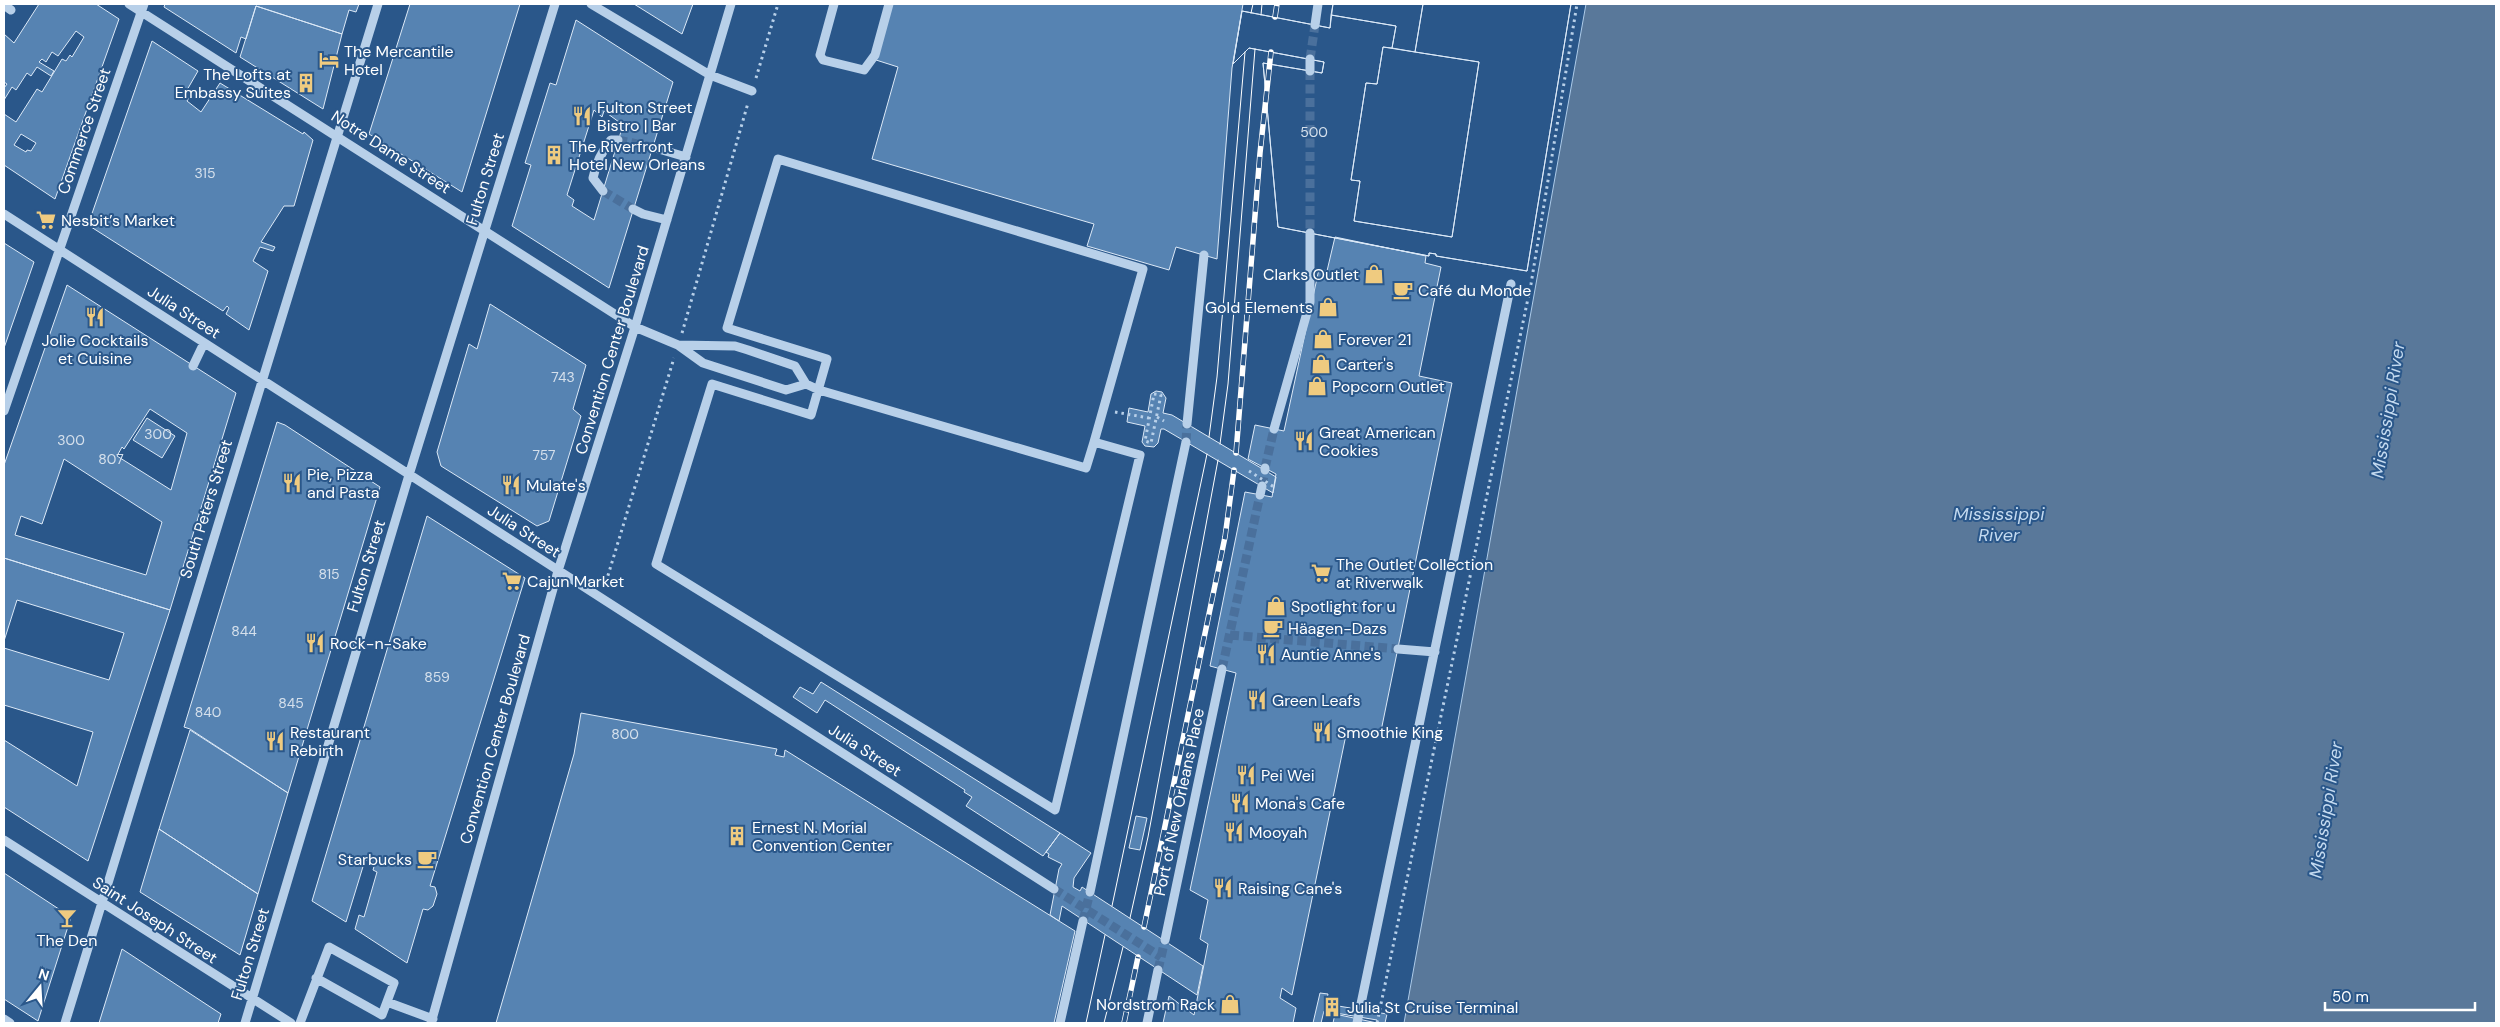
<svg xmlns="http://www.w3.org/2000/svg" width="2500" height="1027" font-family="'DM Sans',sans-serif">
	<rect width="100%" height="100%" fill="#2a578a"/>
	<path fill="#59789a" stroke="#adcbe9" d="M 1586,4 L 2496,4 L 2496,1023 L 1404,1023 Z"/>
	<path fill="#5683b2" stroke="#dce9f7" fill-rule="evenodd" d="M 39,4 L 96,4 L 119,19 L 55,199 L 4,165 L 4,114 L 16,122 L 37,89 L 42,92 L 62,59 L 66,61 L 70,55 L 72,57 L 84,37 L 76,31 L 58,56 L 52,52 L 46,62 L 42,59 L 39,62 L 54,71 L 51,76 L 37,67 L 31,76 L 27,73 L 16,90 L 12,87 L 4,100 L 4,88 L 7,84 L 4,82 L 4,34 L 14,43 ZM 21,134 L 36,143 L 31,151 L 27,150 L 26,152 L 14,145 Z
		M 165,4 L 359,4 L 356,12 L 349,10 L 342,34 L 256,6 L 246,39 L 241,37 L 236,53 L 164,7 Z
		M 410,4 L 520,4 L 462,192 L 369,134 Z
		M 634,4 L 693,4 L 682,34 Z
		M 892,4 L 1243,4 L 1232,68 L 1217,259 L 1176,247 L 1169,270 L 1087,246 L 1094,224 L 872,159 L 898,67 L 876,60 Z
		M 1333,4 L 1571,4 L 1527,271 L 1436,256 L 1436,254 L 1429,253 L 1429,256 L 1278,227 L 1263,63 L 1322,73 L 1324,62 L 1249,48 L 1233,64 L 1242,11 L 1330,28 Z
		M 1333,4 L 1423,4 L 1415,52 L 1392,48 L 1396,26 L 1331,15 Z
		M 1423,4 L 1571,4 L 1527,271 L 1436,256 L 1436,254 L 1429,253 L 1429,256 L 1278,227 L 1263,63 L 1322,73 L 1324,62 L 1249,48 L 1233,64 L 1242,11 L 1330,28 L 1331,15 L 1396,26 L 1392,48 L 1383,47 L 1377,84 L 1366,83 L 1351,180 L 1360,181 L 1354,221 L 1452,237 L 1479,62 L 1415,52 Z
		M 256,6 L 342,34 L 323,109 L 240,57 Z
		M 576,20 L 673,82 L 609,288 L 512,226 L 531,165 L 525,163 L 550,83 L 556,85 ZM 594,110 L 602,117 L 604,111 L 623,125 L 594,220 L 572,206 L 574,200 L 567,195 Z
		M 152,41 L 198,71 L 187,90 L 192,93 L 187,101 L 201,112 L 220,83 L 303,134 L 304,132 L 313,140 L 294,206 L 284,206 L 261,242 L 275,247 L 273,251 L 260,247 L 253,261 L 268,271 L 249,330 L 226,314 L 229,308 L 227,306 L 223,311 L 88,225 Z
		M 1383,47 L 1479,62 L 1452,237 L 1354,221 L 1360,181 L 1351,180 L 1366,83 L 1377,84 Z
		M 1335,237 L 1426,256 L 1425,263 L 1441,267 L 1419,376 L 1452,383 L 1380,736 L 1347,730 L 1292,995 L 1282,988 L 1280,998 L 1296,1008 L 1293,1023 L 1163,1023 L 1169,996 L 1194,1015 L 1208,944 L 1200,939 L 1208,900 L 1190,890 L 1236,673 L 1210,666 L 1245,492 L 1272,497 L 1276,474 L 1248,459 L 1255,425 L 1284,431 L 1319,269 L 1327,271 Z
		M 4,243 L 34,262 L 4,348 Z
		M 67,285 L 236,393 L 170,610 L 4,558 L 4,465 ZM 150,409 L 187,433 L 171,490 L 117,456 L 122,447 L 124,449 ZM 64,459 L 162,522 L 146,575 L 15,535 L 21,516 L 42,524 Z
		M 490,304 L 586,365 L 573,409 L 581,416 L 549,521 L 537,526 L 441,466 L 437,452 L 469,344 L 477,349 Z
		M 1156,391 L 1162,392 L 1166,398 L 1163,413 L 1172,415 L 1276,477 L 1273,493 L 1164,429 L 1161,429 L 1158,443 L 1154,447 L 1145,446 L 1142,442 L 1145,426 L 1127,422 L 1129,408 L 1148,412 L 1151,394 Z
		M 147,418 L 175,436 L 162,458 L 133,440 Z
		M 277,422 L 285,425 L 380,487 L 288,793 L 190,729 L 184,727 Z
		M 427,516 L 525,578 L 430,886 L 435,887 L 437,894 L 433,906 L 428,910 L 423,909 L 407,963 L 355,929 L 359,915 L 364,917 L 377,872 L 373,870 L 375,863 L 365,860 L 346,922 L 312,901 Z
		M 4,558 L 170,610 L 88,861 L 4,807 L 4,740 L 77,786 L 93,732 L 4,705 L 4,648 L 109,680 L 124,633 L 17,600 L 4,641 Z
		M 821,682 L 1060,833 L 1043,856 L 966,806 L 972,797 L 964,792 L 965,790 L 825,700 L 817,713 L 793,697 L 800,687 L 813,694 Z
		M 581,713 L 777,749 L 775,755 L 784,757 L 785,750 L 1075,931 L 1054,1023 L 496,1023 L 574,754 Z
		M 190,730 L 288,793 L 258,894 L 159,829 Z
		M 1136,816 L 1147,818 L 1140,850 L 1129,848 Z
		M 159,829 L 258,894 L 240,955 L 140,892 Z
		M 1060,833 L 1091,853 L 1074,878 L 1073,887 L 1080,891 L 1082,887 L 1203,966 L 1197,995 L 1062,906 L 1059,921 L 1050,915 L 1059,869 L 1062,864 L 1048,857 L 1049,854 L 1046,852 Z
		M 4,873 L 71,917 L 38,1021 L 4,999 Z
		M 122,949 L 221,1014 L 218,1023 L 99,1023 Z
		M 1320,993 L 1328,994 L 1326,1004 L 1387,1014 L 1385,1023 L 1333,1023 L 1335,1014 L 1377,1023 L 1377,1020 L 1324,1011 L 1321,1023 L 1313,1023 Z"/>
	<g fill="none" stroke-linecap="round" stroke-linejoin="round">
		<path stroke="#4a709c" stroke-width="9" stroke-dasharray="9 4.5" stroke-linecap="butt" d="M 1310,59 L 1315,25
			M 1310,71 L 1310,233
			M 618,140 L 652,147
			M 603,191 L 633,209
			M 1186,442 L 1187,424
			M 1265,468 L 1274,429
			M 1262,486 L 1265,470
			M 1230,635 L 1398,649
			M 1222,669 L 1260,495
			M 1054,889 L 1161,957
			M 1083,921 L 1090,892
			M 1158,970 L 1165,940"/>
		<path stroke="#b8d0e9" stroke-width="3" stroke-dasharray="2.5 4" stroke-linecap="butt" d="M 756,78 L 778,4
			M 682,333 L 748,103
			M 1154,394 L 1161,395 L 1151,443 L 1145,441 Z
			M 1115,412 L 1149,418
			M 1157,417 L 1164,421
			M 606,582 L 674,358
			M 1377,1023 L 1531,284 L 1577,4"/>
		<path stroke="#b8d0e9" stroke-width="9" d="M 129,4 L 635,327 L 678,345 L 703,363 L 786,390 L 806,384
			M 591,4 L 710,75 L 752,91
			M 834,4 L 820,55 L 823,60 L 864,70 L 875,55 L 889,4
			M 4,5 L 11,10
			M 1315,25 L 1318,4
			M 1310,71 L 1310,59
			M 652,147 L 686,157
			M 603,191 L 593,178 C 596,163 601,152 611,140 L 618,140
			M 633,209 L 643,214 L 667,220
			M 4,214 L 1054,889
			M 678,345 L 735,346 L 748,350 L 795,366 L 806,384 L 819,390 L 1086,468 L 1094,442 L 1140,455 L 1055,810 L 656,564 L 712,384 L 811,415 L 827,359 L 727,328 L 778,159 L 1143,269 L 1094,442
			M 193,366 L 204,343
			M 4,411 L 144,4
			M 1187,424 L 1204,255
			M 1274,429 L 1310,302 L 1310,233
			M 1265,470 L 1265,468
			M 1260,495 L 1262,486
			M 1398,649 L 1435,652
			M 4,840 L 291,1023
			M 1090,892 L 1186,442
			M 1165,940 L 1222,669
			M 387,1002 L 433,1019
			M 4,1019 L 10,1023
			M 65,1023 L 378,4
			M 245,1023 L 409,475 L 555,4
			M 300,1023 L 329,947 L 394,983 L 382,1015 L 316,978
			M 431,1023 L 558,571 L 635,327 L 731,4
			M 1060,1023 L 1083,921
			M 1147,1023 L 1158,970
			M 1357,1023 L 1511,284"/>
		<path stroke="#fff" stroke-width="1" d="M 1251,13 L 1253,4
			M 1261,15 L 1262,4
			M 1209,437 L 1217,377 L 1245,52
			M 1220,444 L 1228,384 L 1255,49
			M 1112,906 L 1207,454
			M 1130,918 L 1148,837 L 1218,460
			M 1086,1023 L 1105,935
			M 1104,1023 L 1123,947"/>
		<defs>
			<path id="rail" d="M 1275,17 L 1277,4
				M 1236,453 L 1260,153 L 1271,52
				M 1144,927 L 1225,537 L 1234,470
				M 1124,1023 L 1138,957"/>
		</defs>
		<use href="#rail" stroke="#fff" stroke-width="5.5"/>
		<use href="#rail" stroke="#2a578a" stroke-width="4" stroke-dasharray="11" stroke-linecap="butt"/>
		<path stroke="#b8d0e9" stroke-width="3" stroke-dasharray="2.5 4" stroke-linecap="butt" d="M 1249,471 L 1274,487"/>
	</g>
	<defs>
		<symbol id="hotel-bare" viewBox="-9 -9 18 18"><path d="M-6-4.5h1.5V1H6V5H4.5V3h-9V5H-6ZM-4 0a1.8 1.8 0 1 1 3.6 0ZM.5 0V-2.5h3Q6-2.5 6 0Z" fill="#efcb80" stroke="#2a578a" stroke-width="2.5" paint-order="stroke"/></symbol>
		<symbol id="building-bare" viewBox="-9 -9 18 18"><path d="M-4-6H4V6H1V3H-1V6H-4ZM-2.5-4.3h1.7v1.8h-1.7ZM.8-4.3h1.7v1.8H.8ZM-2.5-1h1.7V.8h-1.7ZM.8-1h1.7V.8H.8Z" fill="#efcb80" stroke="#2a578a" stroke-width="2.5" paint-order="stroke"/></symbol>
		<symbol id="restaurant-bare" viewBox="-9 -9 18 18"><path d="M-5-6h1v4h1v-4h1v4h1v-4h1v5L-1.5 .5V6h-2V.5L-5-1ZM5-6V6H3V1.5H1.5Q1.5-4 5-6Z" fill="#efcb80" stroke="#2a578a" stroke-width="2.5" paint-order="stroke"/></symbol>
		<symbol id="supermarket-bare" viewBox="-9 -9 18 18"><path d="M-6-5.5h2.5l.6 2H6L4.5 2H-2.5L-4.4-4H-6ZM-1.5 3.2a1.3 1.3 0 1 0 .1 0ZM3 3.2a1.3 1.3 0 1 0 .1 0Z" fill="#efcb80" stroke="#2a578a" stroke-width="2.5" paint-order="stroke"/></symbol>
		<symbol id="shop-bare" viewBox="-9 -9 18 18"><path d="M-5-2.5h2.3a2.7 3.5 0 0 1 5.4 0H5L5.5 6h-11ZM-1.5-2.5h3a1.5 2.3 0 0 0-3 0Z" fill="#efcb80" stroke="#2a578a" stroke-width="2.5" paint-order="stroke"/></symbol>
		<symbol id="cafe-bare" viewBox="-9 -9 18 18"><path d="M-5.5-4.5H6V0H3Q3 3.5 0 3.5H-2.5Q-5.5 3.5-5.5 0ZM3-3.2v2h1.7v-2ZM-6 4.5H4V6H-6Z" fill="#efcb80" stroke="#2a578a" stroke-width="2.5" paint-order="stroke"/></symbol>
		<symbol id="bar-bare" viewBox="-9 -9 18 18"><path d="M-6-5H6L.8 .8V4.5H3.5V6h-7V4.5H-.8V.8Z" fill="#efcb80" stroke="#2a578a" stroke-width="2.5" paint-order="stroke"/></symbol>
	</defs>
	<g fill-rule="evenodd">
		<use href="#hotel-bare" x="315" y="46" width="28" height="28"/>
		<use href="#building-bare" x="292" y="69" width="28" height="28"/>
		<use href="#restaurant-bare" x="568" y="102" width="28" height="28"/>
		<use href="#building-bare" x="540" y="141" width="28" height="28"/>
		<use href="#supermarket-bare" x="32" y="206" width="28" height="28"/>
		<use href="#shop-bare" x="1360" y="260" width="28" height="28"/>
		<use href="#cafe-bare" x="1389" y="276" width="28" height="28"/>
		<use href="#shop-bare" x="1314" y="293" width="28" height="28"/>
		<use href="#restaurant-bare" x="81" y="303" width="28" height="28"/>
		<use href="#shop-bare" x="1309" y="325" width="28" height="28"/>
		<use href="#shop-bare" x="1307" y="350" width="28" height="28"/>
		<use href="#shop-bare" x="1303" y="372" width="28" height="28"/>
		<use href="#restaurant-bare" x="1290" y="427" width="28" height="28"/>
		<use href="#restaurant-bare" x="278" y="469" width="28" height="28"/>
		<use href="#restaurant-bare" x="497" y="471" width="28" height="28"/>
		<use href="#supermarket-bare" x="1307" y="559" width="28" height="28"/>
		<use href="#supermarket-bare" x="498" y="567" width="28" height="28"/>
		<use href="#shop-bare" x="1262" y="592" width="28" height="28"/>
		<use href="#cafe-bare" x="1259" y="614" width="28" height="28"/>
		<use href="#restaurant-bare" x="301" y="629" width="28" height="28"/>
		<use href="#restaurant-bare" x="1252" y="640" width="28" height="28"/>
		<use href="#restaurant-bare" x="1243" y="686" width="28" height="28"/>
		<use href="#restaurant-bare" x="1308" y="718" width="28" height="28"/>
		<use href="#restaurant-bare" x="261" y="727" width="28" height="28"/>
		<use href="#restaurant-bare" x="1232" y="761" width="28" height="28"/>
		<use href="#restaurant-bare" x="1226" y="789" width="28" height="28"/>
		<use href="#restaurant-bare" x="1220" y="818" width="28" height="28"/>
		<use href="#building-bare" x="723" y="822" width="28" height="28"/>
		<use href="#cafe-bare" x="413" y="845" width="28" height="28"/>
		<use href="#restaurant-bare" x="1209" y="874" width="28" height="28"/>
		<use href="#bar-bare" x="53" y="904" width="28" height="28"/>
		<use href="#shop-bare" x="1216" y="990" width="28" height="28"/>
		<use href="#building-bare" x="1318" y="993" width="28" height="28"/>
	</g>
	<g text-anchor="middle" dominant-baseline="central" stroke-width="4" stroke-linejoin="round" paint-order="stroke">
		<g font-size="14" fill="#d5e0ec">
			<text x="1314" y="132">500</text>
			<text x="205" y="173">315</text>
			<text x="563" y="377">743</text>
			<text x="158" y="434">300</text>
			<text x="71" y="440">300</text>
			<text x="544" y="455">757</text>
			<text x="111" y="459">807</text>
			<text x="329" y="574">815</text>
			<text x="244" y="631">844</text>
			<text x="437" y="677">859</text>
			<text x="291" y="703">845</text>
			<text x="208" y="712">840</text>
			<text x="625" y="734">800</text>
		</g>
		<g font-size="16" fill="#fff" stroke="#2a578a" text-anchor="start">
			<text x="344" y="51">The Mercantile<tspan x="344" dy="18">Hotel</tspan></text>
			<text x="291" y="74" text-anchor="end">The Lofts at<tspan x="291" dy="18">Embassy Suites</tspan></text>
			<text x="597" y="107">Fulton Street<tspan x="597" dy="18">Bistro | Bar</tspan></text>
			<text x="569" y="146">The Riverfront<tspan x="569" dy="18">Hotel New Orleans</tspan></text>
			<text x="61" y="220">Nesbit’s Market</text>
			<text x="1359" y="274" text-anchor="end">Clarks Outlet</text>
			<text x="1418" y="290">Café du Monde</text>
			<text x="1313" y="307" text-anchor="end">Gold Elements</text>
			<text x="1338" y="339">Forever 21</text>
			<text x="95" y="340" text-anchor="middle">Jolie Cocktails<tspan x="95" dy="18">et Cuisine</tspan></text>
			<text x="1336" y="364">Carter's</text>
			<text x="1332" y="386">Popcorn Outlet</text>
			<text x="1319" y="432">Great American<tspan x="1319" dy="18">Cookies</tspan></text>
			<text x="307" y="474">Pie, Pizza<tspan x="307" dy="18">and Pasta</tspan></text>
			<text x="526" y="485">Mulate's</text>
			<text x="1336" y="564">The Outlet Collection<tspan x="1336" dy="18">at Riverwalk</tspan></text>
			<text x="527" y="581">Cajun Market</text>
			<text x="1291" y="606">Spotlight for u</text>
			<text x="1288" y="628">Häagen-Dazs</text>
			<text x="330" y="643">Rock-n-Sake</text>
			<text x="1281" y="654">Auntie Anne's</text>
			<text x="1272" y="700">Green Leafs</text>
			<text x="290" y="732">Restaurant<tspan x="290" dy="18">Rebirth</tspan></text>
			<text x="1337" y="732">Smoothie King</text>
			<text x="1261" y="775">Pei Wei</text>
			<text x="1255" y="803">Mona's Cafe</text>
			<text x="752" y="827">Ernest N. Morial<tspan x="752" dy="18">Convention Center</tspan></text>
			<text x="1249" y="832">Mooyah</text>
			<text x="412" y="859" text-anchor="end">Starbucks</text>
			<text x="1238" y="888">Raising Cane's</text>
			<text x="67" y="940" text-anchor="middle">The Den</text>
			<text x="1215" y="1004" text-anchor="end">Nordstrom Rack</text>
			<text x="1347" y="1007">Julia St Cruise Terminal</text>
		</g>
		<g font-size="16" fill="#fff" stroke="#2a578a">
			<text transform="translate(84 131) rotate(-71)">Commerce Street</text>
			<text transform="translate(391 152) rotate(33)">Notre Dame Street</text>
			<text transform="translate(485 179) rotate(-73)">Fulton Street</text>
			<text transform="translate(184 312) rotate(33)">Julia Street</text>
			<text transform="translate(612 350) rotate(-73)">Convention Center Boulevard</text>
			<text transform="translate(206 509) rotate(-73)">South Peters Street</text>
			<text transform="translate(524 531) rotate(33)">Julia Street</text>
			<text transform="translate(366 566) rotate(-73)">Fulton Street</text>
			<text transform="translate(495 739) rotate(-74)">Convention Center Boulevard</text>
			<text transform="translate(865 750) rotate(33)">Julia Street</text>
			<text transform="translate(1179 802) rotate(-78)">Port of New Orleans Place</text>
			<text transform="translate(155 920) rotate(33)">Saint Joseph Street</text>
			<text transform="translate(250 954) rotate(-73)">Fulton Street</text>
		</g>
		<g font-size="18" font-style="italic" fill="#c4daf0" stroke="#2a578a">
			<text transform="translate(2388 410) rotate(-81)">Mississippi River</text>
			<text x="1999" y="514">Mississippi<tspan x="1999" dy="21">River</tspan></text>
			<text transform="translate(2326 810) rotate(-81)">Mississippi River</text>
		</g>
	</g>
	<rect width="2500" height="1027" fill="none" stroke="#ffffff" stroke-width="10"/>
	<g transform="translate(40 987) rotate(18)" stroke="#2a578a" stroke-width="4" paint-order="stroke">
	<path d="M0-4L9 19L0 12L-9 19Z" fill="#ffffff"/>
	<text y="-8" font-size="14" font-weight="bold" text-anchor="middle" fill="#ffffff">N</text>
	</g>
	<path d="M2325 1002v8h150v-8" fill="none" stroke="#ffffff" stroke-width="2.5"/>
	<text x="2332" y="1002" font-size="15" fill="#ffffff" stroke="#2a578a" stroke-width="4" paint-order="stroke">50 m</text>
</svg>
